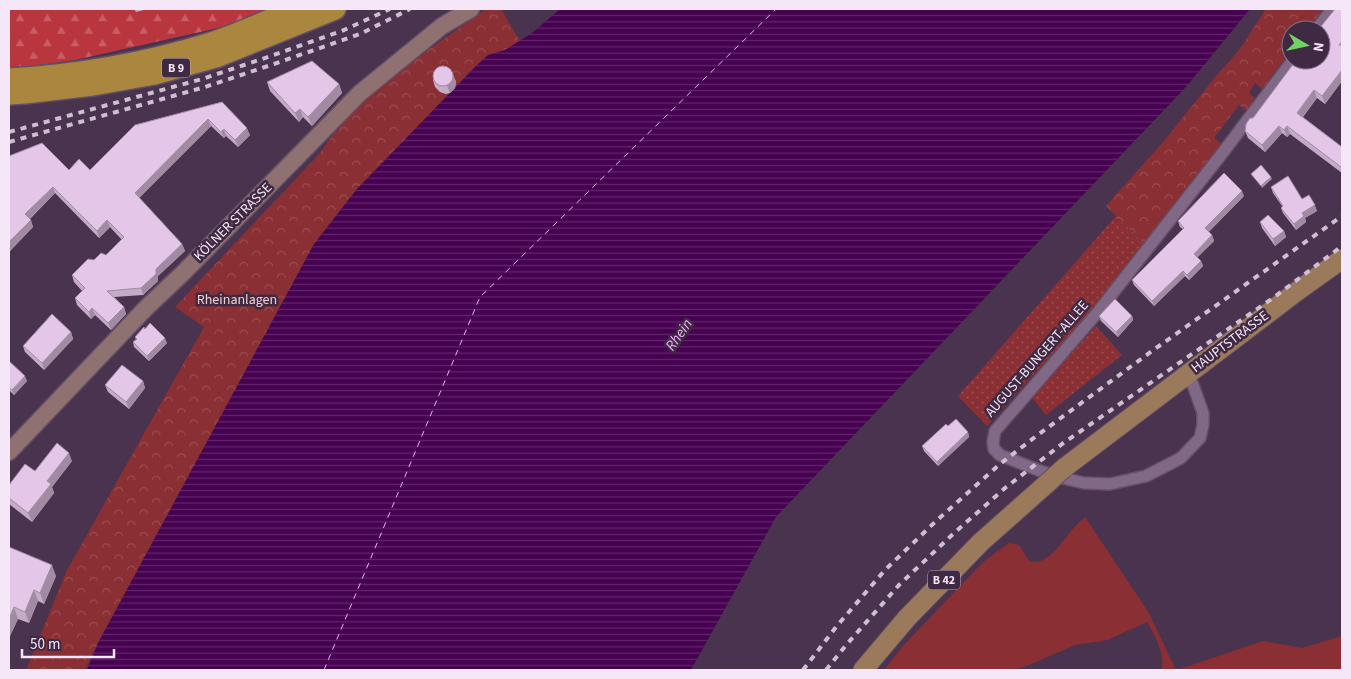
<svg xmlns="http://www.w3.org/2000/svg" width="1351" height="679" font-family="'Source Sans 3',sans-serif">
	<defs>
		<pattern id="forest-firs" width="22" height="20" patternUnits="userSpaceOnUse" patternTransform="scale(1.25)"><rect width="22" height="20" fill="#ba363f"/><path d="M5 1l3.5 6h-7zM16 11l3.5 6h-7z" fill="#c75d65"/></pattern>
		<pattern id="park-crowns" width="20" height="18" patternUnits="userSpaceOnUse" patternTransform="scale(1.25)"><rect width="20" height="18" fill="#8a2f33"/><path d="M2 6a3 3 0 1 1 6 0M12 15a3 3 0 1 1 6 0" fill="none" stroke="#9b4d51"/></pattern>
		<pattern id="garden-dots" width="8" height="8" patternUnits="userSpaceOnUse" patternTransform="scale(1.25)"><rect width="8" height="8" fill="#8a2f33"/><path d="M2 2h.1M6 6h.1" fill="none" stroke="#9b4d51" stroke-width="1.8" stroke-linecap="round"/></pattern>
		<pattern id="water-rules" width="6" height="5" patternUnits="userSpaceOnUse" patternTransform="scale(1.25)"><rect width="6" height="5" fill="#460151"/><path d="M0 2.5h6" fill="none" stroke="#61266b"/></pattern>
	</defs>
	<rect width="100%" height="100%" fill="#4a334e"/>
	<path fill="#8a2f33" d="M 1085,517 L 1149,613 L 1176,670 L 1161,670 C 1167,658 1154,633 1147,622 L 1108,640 L 1075,645 L 1027,666 L 1012,670 L 884,670 L 902,647 L 983,562 L 1009,543 L 1019,545 L 1029,561 C 1048,566 1060,544 1071,531 C 1075,526 1080,522 1085,517 Z
		M 1342,636 L 1342,670 L 1177,670 L 1263,641 L 1302,648 Z"/>
	<path fill="url(#forest-firs)" d="M 9,9 L 272,9 L 227,26 L 75,60 L 9,69 Z"/>
	<path fill="url(#park-crowns)" d="M 486,9 L 501,9 L 520,41 L 505,50 L 488,55 L 474,68 L 357,189 L 314,244 L 98,643 L 85,670 L 26,670 L 67,570 L 204,327 L 175,307 L 320,153 L 332,136 L 367,97 L 428,50 Z
		M 1266,9 L 1323,9 L 1307,30 L 1291,30 L 1291,51 L 1262,89 L 1255,83 L 1249,93 L 1255,99 L 1247,111 L 1239,105 L 1214,138 L 1222,144 L 1144,244 L 1106,206 L 1163,142 L 1221,70 C 1240,53 1252,29 1266,9 Z"/>
	<path fill="url(#garden-dots)" d="M 1116,216 L 1144,244 L 1094,308 L 987,426 L 958,396 Z
		M 1096,326 L 1122,355 L 1046,415 L 1032,398 Z"/>
	<path fill="url(#water-rules)" d="M 560,9 L 1250,9 L 1186,87 L 776,517 L 691,670 L 87,670 L 98,643 L 314,244 L 357,189 L 474,68 L 488,55 L 505,50 L 532,33 Z"/>
	<g fill="none" stroke-linecap="round" stroke-linejoin="round">
		<path stroke="#eeb0f8" stroke-width="1" stroke-dasharray="6 5" stroke-linecap="butt" d="M 324,670 L 480,297 L 776,9"/>
		<defs>
			<path id="street" d="M 1316,30 L 1332,9
				M 1187,375 L 1193,385 L 1203,413 L 1203,425 L 1200,438 L 1181,458 L 1146,476 L 1110,484 L 1084,483 L 1071,480 L 1043,472 L 1000,455 L 994,449 L 993,442 L 995,431 L 1098,312 L 1224,151 L 1293,60"/>
			<path id="secondary" d="M 9,452 L 146,308 L 183,273 L 360,93 L 442,26 L 471,9"/>
			<path id="primary" d="M 1064,468 L 1296,292 L 1342,259
				M 863,670 L 907,618 L 981,542 L 1043,487"/>
			<path id="highway" d="M 9,79 C 77,75 146,63 211,43 C 239,34 268,20 296,9
				M 9,94 L 25,93 L 93,85 L 155,74 L 216,57 L 335,9"/>
		</defs>
		<use href="#street" stroke="#634f66" stroke-width="14"/>
		<use href="#secondary" stroke="#634f66" stroke-width="19"/>
		<use href="#primary" stroke="#634f66" stroke-width="21"/>
		<use href="#highway" stroke="#634f66" stroke-width="24"/>
		<use href="#street" stroke="#816886" stroke-width="11"/>
		<use href="#secondary" stroke="#8e7170" stroke-width="16"/>
		<use href="#primary" stroke="#9a7a5b" stroke-width="19"/>
		<use href="#highway" stroke="#ab863e" stroke-width="21"/>
		<path stroke="#cfbfd2" stroke-width="4" stroke-dasharray="6 6" stroke-linecap="butt" d="M 9,132 L 202,79 L 271,56 L 344,30 L 390,9
			M 9,142 L 205,87 L 274,64 L 360,34 L 410,9
			M 803,670 L 836,627 L 885,570 L 935,522 L 1000,464 L 1035,437 L 1152,351 L 1342,216
			M 826,670 L 847,644 L 899,585 L 952,535 L 1005,488 L 1062,444 L 1273,298 L 1342,246"/>
		<defs>
			<path id="primary-bridge" d="M 1043,487 L 1064,468"/>
		</defs>
		<use href="#primary-bridge" stroke="#634f66" stroke-width="21" stroke-linecap="butt"/>
		<use href="#primary-bridge" stroke="#9a7a5b" stroke-width="19"/>
	</g>
	<path fill="#c4abc8" d="M 134,9 L 148,9 L 136,12 Z
		M 1342,9 L 1342,81 L 1325,104 L 1317,98 L 1303,117 L 1342,147 L 1342,173 L 1290,134 L 1287,137 L 1282,133 L 1265,152 L 1248,138 L 1245,131 L 1253,118 L 1294,63 L 1293,61 Z
		M 452,72 L 456,82 L 455,88 L 450,93 L 446,94 L 440,92 L 435,87 L 433,80 Z
		M 267,82 L 339,84 L 342,93 L 312,126 L 303,117 L 299,122 L 270,91 Z
		M 222,102 L 250,135 L 238,147 L 226,136 L 224,138 L 211,126 L 139,198 L 182,244 L 185,251 L 158,276 L 158,281 L 143,295 L 114,297 L 124,307 L 126,314 L 111,330 L 95,315 L 91,319 L 77,305 L 75,298 L 82,291 L 74,282 L 72,275 L 94,260 L 106,255 L 122,240 L 110,227 L 99,238 L 55,193 L 30,219 L 33,227 L 9,252 L 9,156 L 69,170 L 90,170 Z
		M 1271,187 L 1302,199 L 1317,211 L 1305,218 L 1306,222 L 1296,230 L 1283,213 L 1281,208 L 1282,206 L 1273,193 Z
		M 1244,196 L 1208,232 L 1212,235 L 1214,241 L 1197,257 L 1201,261 L 1203,266 L 1189,280 L 1185,276 L 1154,306 L 1134,285 L 1132,280 L 1183,229 L 1180,227 L 1178,221 Z
		M 1260,222 L 1284,231 L 1286,237 L 1275,246 L 1262,228 Z
		M 1099,316 L 1132,316 L 1133,320 L 1118,337 L 1101,321 Z
		M 71,332 L 73,339 L 44,370 L 25,352 L 23,346 Z
		M 135,337 L 167,343 L 149,361 L 134,347 L 133,342 L 136,340 Z
		M 9,361 L 27,381 L 14,395 L 9,390 Z
		M 143,381 L 145,388 L 129,409 L 108,392 L 105,385 Z
		M 948,426 L 968,432 L 969,437 L 938,466 L 924,451 L 922,446 Z
		M 72,461 L 52,487 L 54,493 L 32,522 L 9,504 L 9,485 L 35,471 Z
		M 9,547 L 56,576 L 44,604 L 38,601 L 29,623 L 18,619 L 9,638 Z"/>
	<path fill="#a08ba2" d="M 1342,70 L 1342,81 L 1325,104 L 1322,96 Z
		M 453,75 L 456,82 L 455,88 L 450,93 L 447,86 Z
		M 339,84 L 342,93 L 312,126 L 308,117 Z
		M 1314,90 L 1317,98 L 1300,120 L 1297,113 Z
		M 300,109 L 303,117 L 299,122 L 295,113 Z
		M 208,119 L 211,126 L 137,200 L 135,193 Z
		M 1279,126 L 1282,133 L 1265,152 L 1262,145 Z
		M 1287,126 L 1290,134 L 1287,137 L 1284,130 Z
		M 247,128 L 250,135 L 238,147 L 235,140 Z
		M 224,129 L 226,136 L 224,138 L 221,132 Z
		M 1271,177 L 1272,179 L 1262,188 L 1261,186 Z
		M 53,187 L 55,193 L 27,221 L 25,214 Z
		M 1242,191 L 1244,196 L 1207,234 L 1205,228 Z
		M 1315,205 L 1317,211 L 1305,218 L 1306,222 L 1296,230 L 1294,224 L 1302,213 Z
		M 31,220 L 33,227 L 9,252 L 9,242 Z
		M 107,220 L 110,227 L 99,238 L 97,231 Z
		M 1284,231 L 1286,237 L 1275,246 L 1273,239 Z
		M 1212,235 L 1214,241 L 1196,259 L 1194,254 Z
		M 182,244 L 185,251 L 158,276 L 158,281 L 143,295 L 141,288 L 156,269 Z
		M 1201,261 L 1203,266 L 1189,280 L 1187,275 Z
		M 1183,271 L 1185,276 L 1154,306 L 1152,301 Z
		M 124,307 L 126,314 L 111,330 L 108,323 Z
		M 92,308 L 95,315 L 91,319 L 89,312 Z
		M 1132,316 L 1133,320 L 1118,337 L 1116,332 Z
		M 71,332 L 73,339 L 44,370 L 42,363 Z
		M 165,338 L 167,343 L 149,361 L 147,356 Z
		M 25,376 L 27,381 L 14,395 L 12,390 Z
		M 143,381 L 145,388 L 129,409 L 126,402 Z
		M 968,432 L 969,437 L 938,466 L 937,462 Z
		M 69,453 L 72,461 L 52,487 L 54,493 L 32,522 L 28,513 L 47,481 Z
		M 52,565 L 56,576 L 44,604 L 40,593 Z
		M 34,590 L 38,601 L 29,623 L 25,612 Z
		M 14,607 L 18,619 L 9,638 L 9,619 Z"/>
	<path fill="#e4c7e8" stroke="#a08ba2" d="M 1335,9 L 1342,9 L 1342,29 L 1341,31 L 1342,32 L 1342,41 L 1339,45 L 1342,45 L 1342,70 L 1322,96 L 1314,90 L 1297,113 L 1342,147 L 1342,165 L 1341,167 L 1287,126 L 1284,130 L 1279,126 L 1262,145 L 1245,131 L 1246,124 L 1250,118 L 1253,118 L 1259,110 L 1294,63 L 1293,61 L 1294,60 L 1321,60 L 1321,30 L 1318,30 Z
		M 312,61 L 339,84 L 308,117 L 300,109 L 295,113 L 267,82 Z
		M433 76a10 10 0 1 1 20 0a10 10 0 1 1-20 0Z
		M 222,102 L 247,128 L 235,140 L 224,129 L 221,132 L 208,119 L 135,193 L 182,244 L 156,269 L 156,274 L 141,288 L 107,291 L 124,307 L 108,323 L 92,308 L 89,312 L 75,298 L 85,288 L 72,275 L 88,259 L 94,260 L 101,253 L 106,255 L 124,237 L 107,220 L 97,231 L 53,187 L 25,214 L 31,220 L 9,242 L 9,156 L 42,143 L 69,170 L 79,159 L 90,170 L 135,125 Z
		M 1261,165 L 1271,177 L 1261,186 L 1251,174 Z
		M 1224,173 L 1242,191 L 1205,228 L 1212,235 L 1194,254 L 1201,261 L 1187,275 L 1183,271 L 1152,301 L 1132,280 L 1184,228 L 1178,221 Z
		M 1288,176 L 1302,199 L 1309,195 L 1315,205 L 1302,213 L 1304,216 L 1294,224 L 1281,208 L 1283,206 L 1271,187 Z
		M 1268,215 L 1284,231 L 1273,239 L 1260,222 Z
		M 1115,299 L 1132,316 L 1116,332 L 1099,316 Z
		M 52,314 L 71,332 L 42,363 L 23,346 Z
		M 150,323 L 165,338 L 147,356 L 133,342 L 137,339 L 135,337 L 144,327 L 145,329 Z
		M 9,361 L 25,376 L 12,390 L 9,387 Z
		M 122,365 L 143,381 L 126,402 L 105,385 Z
		M 956,419 L 968,432 L 937,462 L 922,446 L 946,424 L 948,426 Z
		M 57,443 L 69,453 L 47,481 L 51,484 L 28,513 L 9,498 L 9,485 L 25,464 L 35,471 Z
		M 9,547 L 52,565 L 40,593 L 34,590 L 25,612 L 14,607 L 9,619 Z"/>
	<g text-anchor="middle" dominant-baseline="central" stroke-width="5" stroke-linejoin="round" paint-order="stroke">
		<g fill="#3f2943" stroke="#bfaec2" stroke-width="1">
			<rect x="162" y="58.5" width="28" height="19" rx="4"/>
			<rect x="928" y="570.5" width="32" height="19" rx="4"/>
		</g>
		<g font-size="12" font-weight="bold" fill="#f6e7f8">
			<text x="176" y="68">B 9</text>
			<text x="944" y="580">B 42</text>
		</g>
		<g font-size="14" fill="#f6e7f8" stroke="#3f2943">
			<text transform="translate(233 222) rotate(-45)">KÖLNER STRASSE</text>
			<text transform="translate(1230 342) rotate(-37)">HAUPTSTRASSE</text>
			<text transform="translate(1037 359) rotate(-49)">AUGUST-BUNGERT-ALLEE</text>
		</g>
		<g font-size="14" fill="#f3d0ce" stroke="#3f2943">
			<text x="237" y="300">Rheinanlagen</text>
		</g>
		<g font-size="15" font-style="italic" fill="#eeb0f8" stroke="#3f2943">
			<text transform="translate(679 335) rotate(-55)">Rhein</text>
		</g>
	</g>
	<rect width="1351" height="679" fill="none" stroke="#f6e7f8" stroke-width="20"/>
	<g transform="translate(1306 45) rotate(99)"><circle r="24" fill="#3f2943" stroke="#88758b"/>
	<path d="M0-4L9 19L0 12L-9 19Z" fill="#6ed361"/>
	<text y="-8" font-size="14" font-weight="bold" text-anchor="middle" fill="#f6e7f8">N</text>
	</g>
	<path d="M22 649v8h92v-8" fill="none" stroke="#f6e7f8" stroke-width="2.5"/>
	<text x="30" y="649" font-size="15" fill="#f6e7f8" stroke="#3f2943" stroke-width="4" paint-order="stroke">50 m</text>
</svg>
